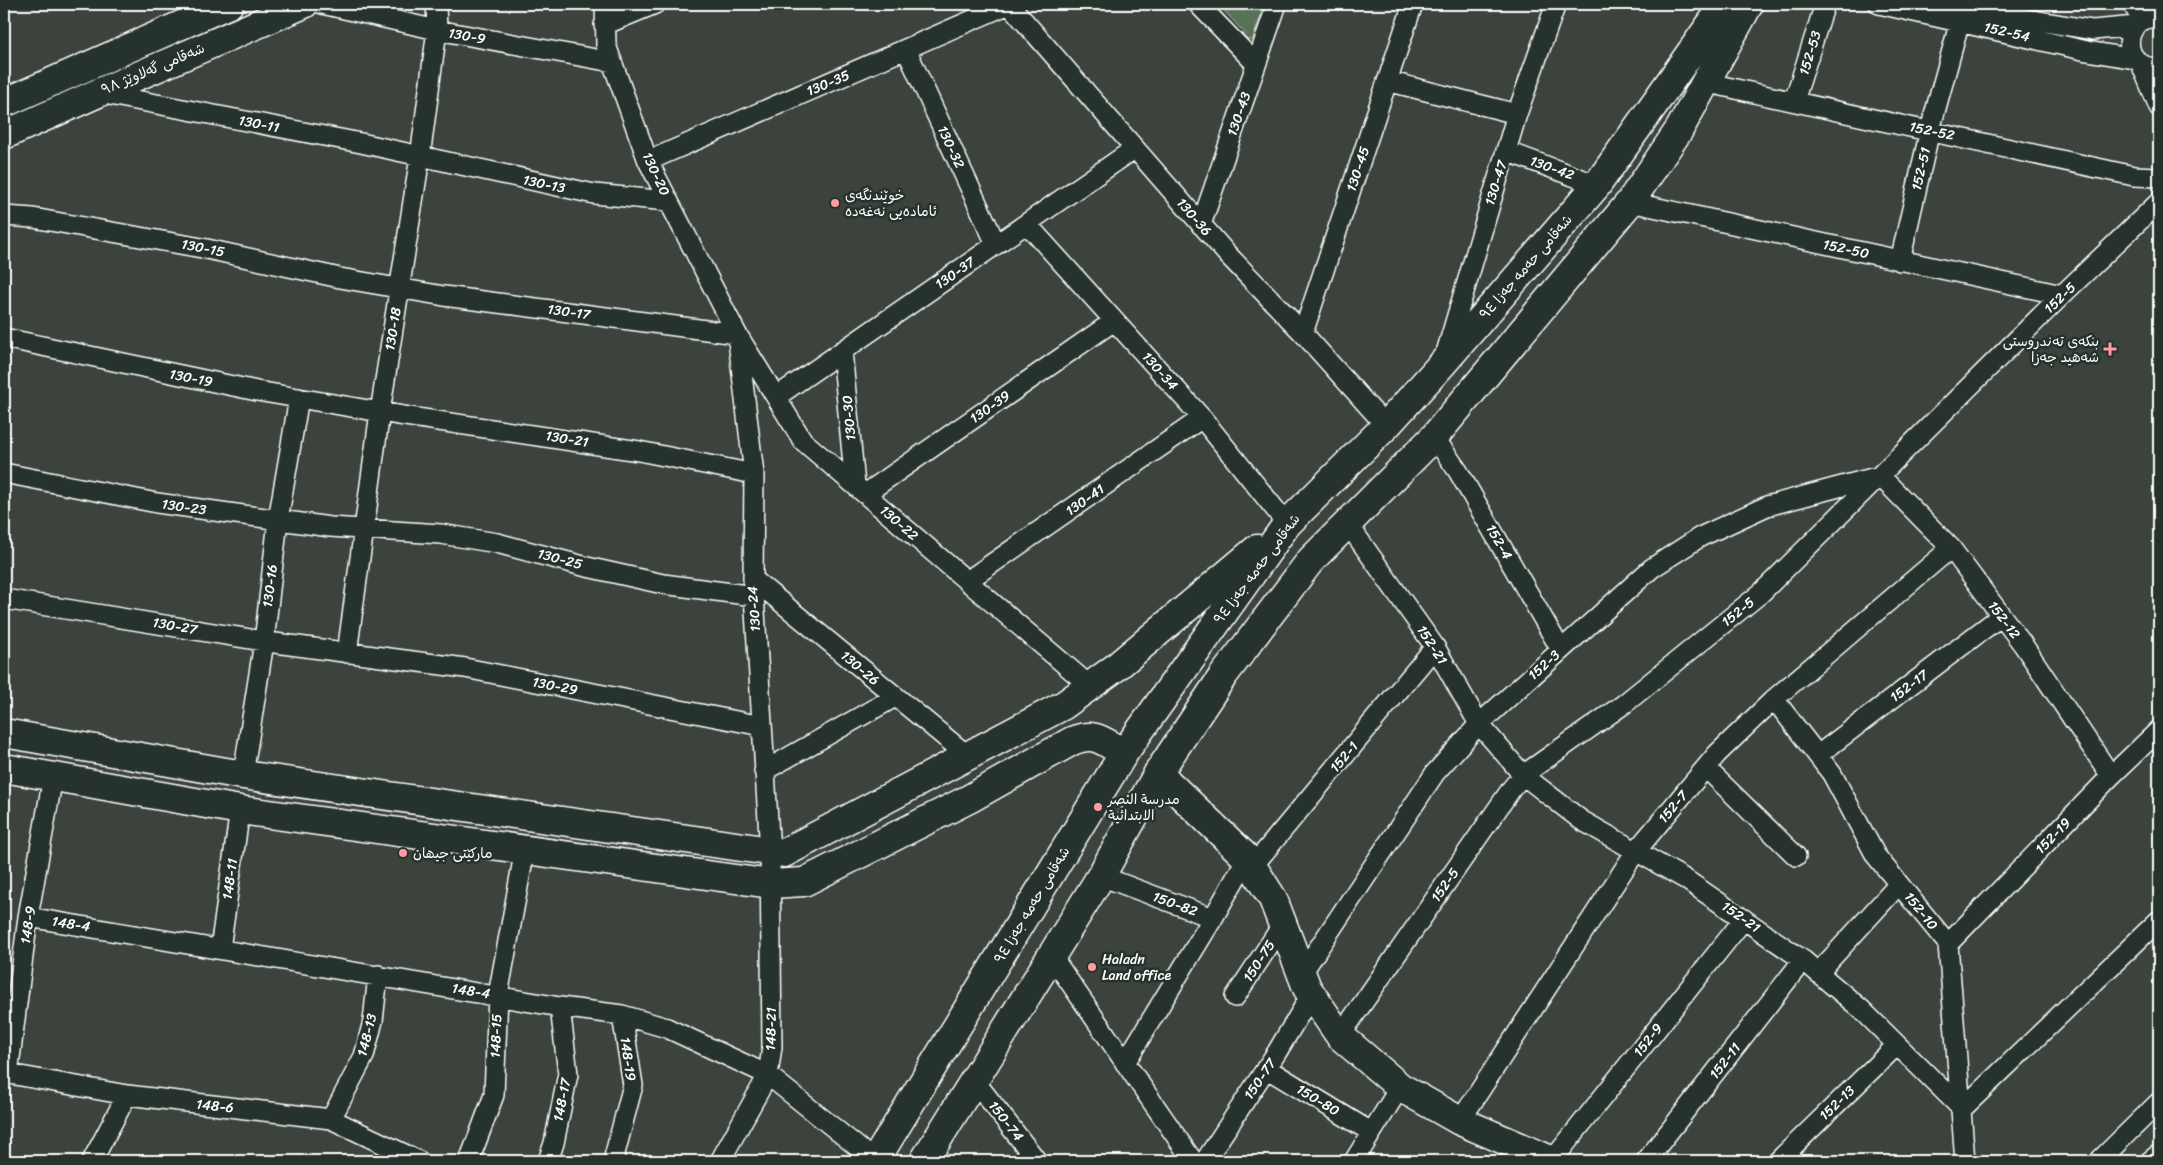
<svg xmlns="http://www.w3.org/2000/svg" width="2163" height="1165" font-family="Sriracha,'Playpen Sans Arabic',sans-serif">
	<rect width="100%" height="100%" fill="#3c423c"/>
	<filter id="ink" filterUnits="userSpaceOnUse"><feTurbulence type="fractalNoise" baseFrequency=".02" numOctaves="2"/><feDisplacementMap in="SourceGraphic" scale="10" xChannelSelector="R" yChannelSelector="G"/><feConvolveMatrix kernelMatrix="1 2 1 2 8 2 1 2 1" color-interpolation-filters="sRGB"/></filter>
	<g filter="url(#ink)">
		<path fill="#587258" stroke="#acb8ac" d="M 1218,4 L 1265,4 L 1252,41 Z"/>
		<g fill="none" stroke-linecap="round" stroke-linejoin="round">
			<defs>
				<path id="street" d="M 322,4 L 437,30 L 612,62
					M 605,4 L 606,45 L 648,161 L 737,334 L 803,441 L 1090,686
					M 1009,4 L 1227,254 L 1303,333 L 1386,426
					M 1198,4 L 1256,64
					M 1879,4 L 2087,51 L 2135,59
					M 2132,4 L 2143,20
					M 1949,6 L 2093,30 L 2136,26
					M 2159,17 C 2120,16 2119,69 2159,68
					M 604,25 L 655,4
					M 906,49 L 996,244
					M 2141,64 L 2159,107
					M 1387,81 L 1517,114
					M 1704,82 L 2134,176 L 2159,177
					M 99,93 L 361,143 L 594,194 L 668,201
					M 1794,101 L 1825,4
					M 1506,151 L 1597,185
					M 648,161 L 1009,4
					M 1630,202 L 2062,295
					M 4,216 L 33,218 L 202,248 L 340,278 L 444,296 L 737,334
					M 1027,224 L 1202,418 L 1287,524
					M 1201,225 L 1277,4
					M 1900,261 L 1930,130 L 1960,21
					M 1303,333 L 1413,4
					M 4,338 L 257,391 L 404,416 L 639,451 L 754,474
					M 842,351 L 855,485
					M 1445,356 L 1517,114 L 1556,4
					M 776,397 L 1134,149
					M 1434,437 L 1458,471 L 1561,650
					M 4,473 L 157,503 L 330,527 L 441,534 L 497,543 L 587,567 L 663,584 L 754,596
					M 865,494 L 1114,321
					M 1348,524 L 1435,647 L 1479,724 L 1523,775 L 1581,820 L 1685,879 L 1803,960 L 1862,1010 L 1962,1109 L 2159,920
					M 753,579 L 968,756
					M 967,581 L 1202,418
					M 4,599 L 275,643 L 465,668 L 762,726
					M 347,653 L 380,412 L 420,157 L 437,30 L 436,4
					M 1774,699 L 1832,774 L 1876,856 L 1948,944 L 1965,1161
					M 1818,755 L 2001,616
					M 1706,768 L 1796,856
					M 764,771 L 895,697
					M 243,775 L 264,642 L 278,520 L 299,398
					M 1252,867 L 1435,647
					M 1101,876 L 1213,918 L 1247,858
					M 28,917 L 560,1007 L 622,1015 L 667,1028 L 768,1075 L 875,1161
					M 1948,944 L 2111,776 L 2159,730
					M 220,949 L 240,810
					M 1051,955 L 1193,1161
					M 1302,973 L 1435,773 L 1479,724 L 1652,568 L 1700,537 L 1767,506 L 1880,476 L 1951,548 L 2024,646 L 2111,776
					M 1818,973 L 1899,884
					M 1235,997 L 1283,924
					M 1340,1036 L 1512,788 L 1523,775 L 1624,704 L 1761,593 L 2062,295 L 2159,202
					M 1125,1063 L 1213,918
					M 1266,1068 L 1371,1132
					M 4,1073 L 127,1095 L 331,1119 L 419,1161
					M 8,1074 L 28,917 L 53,777
					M 974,1080 L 1037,1161
					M 331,1119 L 364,1056 L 373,1021 L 378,975
					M 1460,1121 L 1636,851 L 1717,754 L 1774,699 L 1951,548
					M 92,1161 L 127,1095
					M 469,1161 L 494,1095 L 498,995 L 525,849
					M 548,1161 L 554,1143 L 568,1074 L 560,1007
					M 613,1161 L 633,1085 L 622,1015
					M 720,1161 L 768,1075 L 772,1047 L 770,852 L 753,579 L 754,474 L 738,341
					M 1205,1161 L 1277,1052 L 1311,995
					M 1354,1161 L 1400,1087
					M 1552,1161 L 1744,919
					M 1646,1161 L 1803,960
					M 1778,1161 L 1897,1045
					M 2099,1161 L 2159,1102
					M 2150,1161 L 2159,1154"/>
				<path id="secondary" d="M 4,103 L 229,4
					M 4,135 L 98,93 L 304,4
					M 4,733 L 243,775 L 784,853 L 1064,705 L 1115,668 L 1257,549
					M 4,768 L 240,810 L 771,884 L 804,882 L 969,799 L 1072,741 C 1097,731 1103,742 1124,753
					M 1158,773 L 1247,858 L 1273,899 L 1307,988 L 1340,1036 L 1400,1087 L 1460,1121 L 1553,1161
					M 875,1161 L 1124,753 L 1287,524 L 1386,426 L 1443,363 L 1597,185 L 1725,4
					M 924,1161 L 1101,876 L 1158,773 L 1223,676 L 1311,560 L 1434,437 L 1630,202 L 1679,130 L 1749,4"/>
			</defs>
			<use href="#street" stroke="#fff" stroke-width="22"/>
			<use href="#secondary" stroke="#fff" stroke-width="31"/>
			<use href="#street" stroke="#26332d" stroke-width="19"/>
			<use href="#secondary" stroke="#26332d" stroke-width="28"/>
		</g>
	</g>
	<g fill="#ff9aa2" stroke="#26332d" stroke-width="2">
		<circle cx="835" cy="203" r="5"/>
		<path d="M2107.5 341.5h5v5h5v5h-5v5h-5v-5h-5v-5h5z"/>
		<circle cx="1098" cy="807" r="5"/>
		<circle cx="403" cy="853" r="5"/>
		<circle cx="1092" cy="967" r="5"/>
	</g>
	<g text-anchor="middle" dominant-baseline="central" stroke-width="5" stroke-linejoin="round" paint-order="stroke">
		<g font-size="14" fill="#fff" stroke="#26332d">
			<text transform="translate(2007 32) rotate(13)">152-54</text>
			<text transform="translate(467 36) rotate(10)">130-9</text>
			<text transform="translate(1810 53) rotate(-73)">152-53</text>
			<text transform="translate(153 69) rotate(-23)">شەقامی گەلاوێژ ٩٨</text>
			<text transform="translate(828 83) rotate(-23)">130-35</text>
			<text transform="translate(1239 114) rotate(-71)">130-43</text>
			<text transform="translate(259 124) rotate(11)">130-11</text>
			<text transform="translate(1932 131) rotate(12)">152-52</text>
			<text transform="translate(951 147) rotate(65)">130-32</text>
			<text transform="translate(1552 168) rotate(20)">130-42</text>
			<text transform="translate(1358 169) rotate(-72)">130-45</text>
			<text transform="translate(1921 169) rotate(-77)">152-51</text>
			<text transform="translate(656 174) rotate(65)">130-20</text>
			<text transform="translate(1496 183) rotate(-73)">130-47</text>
			<text transform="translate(544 184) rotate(12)">130-13</text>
			<text transform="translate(1194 217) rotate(49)">130-36</text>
			<text transform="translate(203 248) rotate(11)">130-15</text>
			<text transform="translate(1846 249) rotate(12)">152-50</text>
			<text transform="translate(1526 267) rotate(-49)">شەقامی حەمە جەزا ٩٤</text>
			<text transform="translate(955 273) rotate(-35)">130-37</text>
			<text transform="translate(2060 298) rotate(-44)">152-5</text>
			<text transform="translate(569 312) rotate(8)">130-17</text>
			<text transform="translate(393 329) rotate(-81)">130-18</text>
			<text transform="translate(1160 371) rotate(48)">130-34</text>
			<text transform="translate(191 378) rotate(11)">130-19</text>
			<text transform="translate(990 407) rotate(-35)">130-39</text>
			<text transform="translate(849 418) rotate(-95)">130-30</text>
			<text transform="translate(567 439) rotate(9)">130-21</text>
			<text transform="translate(1085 500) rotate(-35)">130-41</text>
			<text transform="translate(184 507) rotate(8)">130-23</text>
			<text transform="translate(899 523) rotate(41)">130-22</text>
			<text transform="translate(1499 542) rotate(60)">152-4</text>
			<text transform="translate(560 559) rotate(15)">130-25</text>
			<text transform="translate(1257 569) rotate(-53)">شەقامی حەمە جەزا ٩٤</text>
			<text transform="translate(270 586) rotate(-83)">130-16</text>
			<text transform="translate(754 609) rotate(-94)">130-24</text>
			<text transform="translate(1738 612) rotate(-39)">152-5</text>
			<text transform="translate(2004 620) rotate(53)">152-12</text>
			<text transform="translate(175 626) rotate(10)">130-27</text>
			<text transform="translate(1432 645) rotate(57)">152-21</text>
			<text transform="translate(1544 665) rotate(-42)">152-3</text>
			<text transform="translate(860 668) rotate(40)">130-26</text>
			<text transform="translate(555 686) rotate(11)">130-29</text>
			<text transform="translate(1909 686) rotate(-37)">152-17</text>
			<text transform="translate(1344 757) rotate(-50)">152-1</text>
			<text transform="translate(1673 807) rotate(-50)">152-7</text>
			<text transform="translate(2053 836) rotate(-46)">152-19</text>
			<text transform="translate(230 879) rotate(-82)">148-11</text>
			<text transform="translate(1445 885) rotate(-55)">152-5</text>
			<text transform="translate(1175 904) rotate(20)">150-82</text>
			<text transform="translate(1032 905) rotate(-59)">شەقامی حەمە جەزا ٩٤</text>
			<text transform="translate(1921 911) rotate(51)">152-10</text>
			<text transform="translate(1741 917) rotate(35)">152-21</text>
			<text transform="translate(71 924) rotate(9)">148-4</text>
			<text transform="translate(28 925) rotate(-82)">148-9</text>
			<text transform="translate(1259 961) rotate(-57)">150-75</text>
			<text transform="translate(471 991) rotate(9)">148-4</text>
			<text transform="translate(771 1029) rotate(-89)">148-21</text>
			<text transform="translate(367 1035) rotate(-76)">148-13</text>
			<text transform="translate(496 1036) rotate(-88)">148-15</text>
			<text transform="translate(1648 1040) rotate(-52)">152-9</text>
			<text transform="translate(628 1059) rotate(82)">148-19</text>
			<text transform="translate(1725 1061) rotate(-52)">152-11</text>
			<text transform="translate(1260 1079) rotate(-56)">150-77</text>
			<text transform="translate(562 1100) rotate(-79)">148-17</text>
			<text transform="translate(1318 1100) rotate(31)">150-80</text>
			<text transform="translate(1837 1103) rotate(-44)">152-13</text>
			<text transform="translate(215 1106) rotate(6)">148-6</text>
			<text transform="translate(1006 1121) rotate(52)">150-74</text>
		</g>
		<g font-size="14" fill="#fff" stroke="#26332d" text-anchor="start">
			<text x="845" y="195">خوێندنگەی<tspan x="845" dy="16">ئامادەیی نەغەدە</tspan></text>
			<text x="2099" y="341" text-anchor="end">بنکەی تەندروستی<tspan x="2099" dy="16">شەهید جەزا</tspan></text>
			<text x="1108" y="799">مدرسة النصر<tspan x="1108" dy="16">الابتدائية</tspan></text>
			<text x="413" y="853">ماركێتی جیھان</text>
			<text x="1102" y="959">Haladn<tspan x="1102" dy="16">Land office</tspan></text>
		</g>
	</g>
	<rect width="2163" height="1165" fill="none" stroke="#26332d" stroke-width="20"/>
	<rect x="10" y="10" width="2143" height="1145" fill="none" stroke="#fff" stroke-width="2" filter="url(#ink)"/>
</svg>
